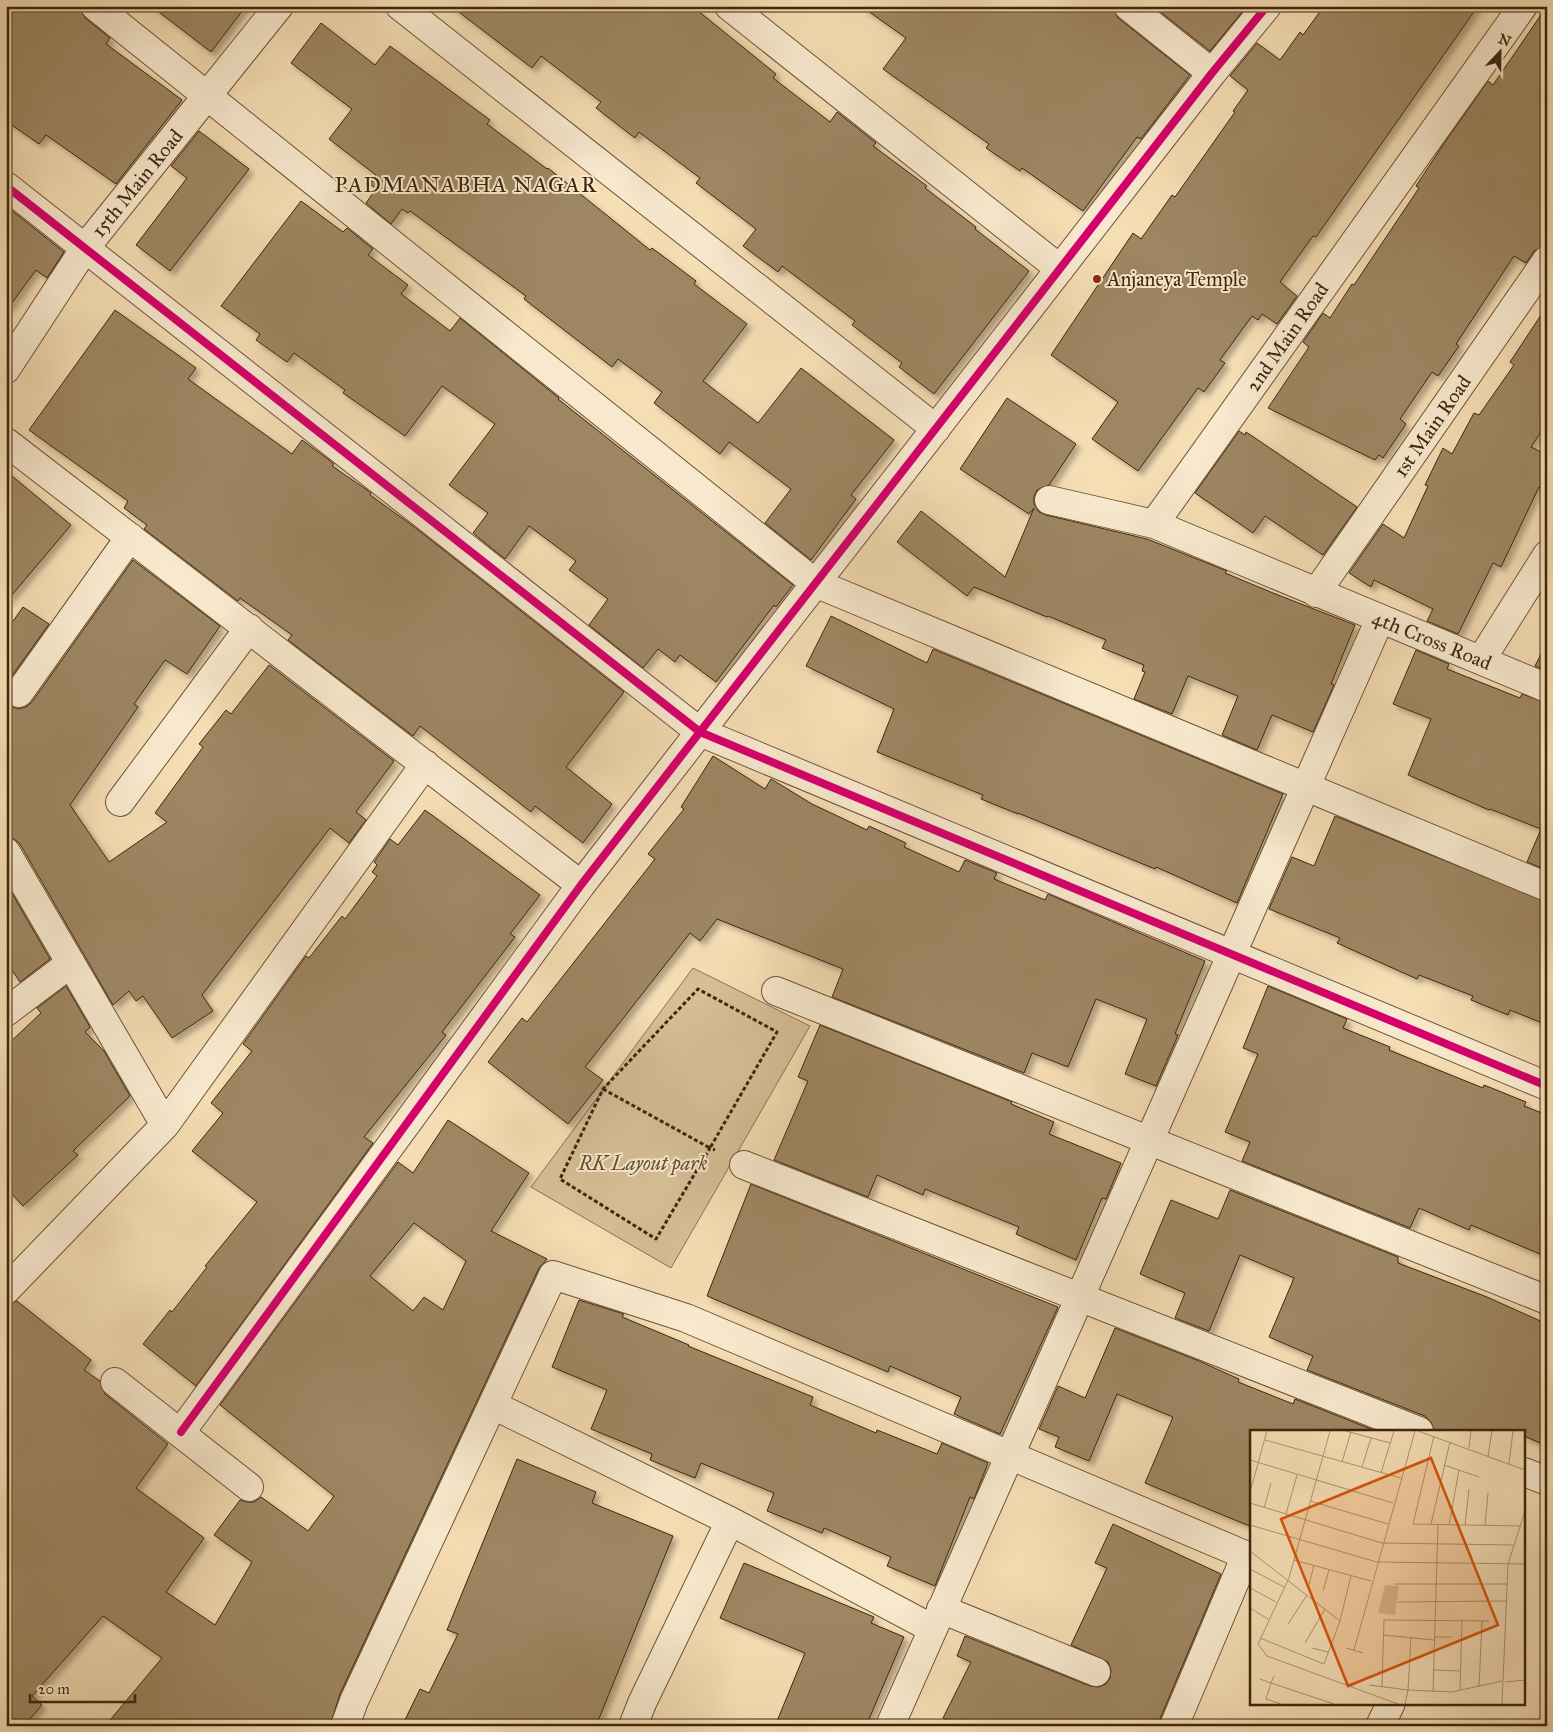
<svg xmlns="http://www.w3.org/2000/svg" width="1553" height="1732" font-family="'IM FELL Great Primer',serif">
	<defs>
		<filter id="shadow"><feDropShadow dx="4.5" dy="4.5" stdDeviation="2.5" flood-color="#0004"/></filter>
	</defs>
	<rect width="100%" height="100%" fill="#f5ddb4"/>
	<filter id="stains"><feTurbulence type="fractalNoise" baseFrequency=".004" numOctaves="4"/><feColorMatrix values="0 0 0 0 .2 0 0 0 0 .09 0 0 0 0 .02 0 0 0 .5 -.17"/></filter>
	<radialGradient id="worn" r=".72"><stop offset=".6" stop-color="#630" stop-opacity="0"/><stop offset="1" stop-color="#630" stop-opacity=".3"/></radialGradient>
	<path fill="#d6be97" stroke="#8a7251" d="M 693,968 L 810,1026 L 671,1268 L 531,1187 Z"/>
	<path fill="#9e8663" stroke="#3f270b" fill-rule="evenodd" filter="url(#shadow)" d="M 6,6 L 80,6 L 85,18 L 110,38 L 106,44 L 182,100 L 116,184 L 46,135 L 39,144 L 6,121 Z
		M 151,6 L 246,6 L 211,52 Z
		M 451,6 L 692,6 L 776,74 L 773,78 L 830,122 L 837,112 L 876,143 L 873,146 L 927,186 L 925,188 L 976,227 L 975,229 L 1029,271 L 934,394 L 899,367 L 902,363 L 852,325 L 855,321 L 782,266 L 778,272 L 743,246 L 756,229 L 696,183 L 700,178 L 639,132 L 635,138 L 596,108 L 601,102 L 541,56 L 532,68 Z
		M 861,6 L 1113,6 L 1118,18 L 1190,75 L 1141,139 L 1137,137 L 1083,211 L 1022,168 L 1020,171 L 986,148 L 989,144 L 883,69 L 906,38 Z
		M 1153,6 L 1247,6 L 1210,51 Z
		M 1324,6 L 1478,6 L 1316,237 L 1313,236 L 1280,282 L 1297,296 L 1277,324 L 1262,314 L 1258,320 L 1252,316 L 1220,360 L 1225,363 L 1204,392 L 1198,388 L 1138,471 L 1092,439 L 1118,402 L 1051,355 L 1133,233 L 1141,239 L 1172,195 L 1175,197 L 1235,112 L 1233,111 L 1248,90 L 1230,76 L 1257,43 L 1280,60 L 1300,32 L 1303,35 Z
		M 1547,6 L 1547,245 L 1534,251 L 1526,263 L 1514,256 L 1456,344 L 1459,346 L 1438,376 L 1432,372 L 1400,419 L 1406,424 L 1383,458 L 1379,455 L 1375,460 L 1268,408 L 1309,347 L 1303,342 L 1323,313 L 1330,318 L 1352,284 L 1354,285 L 1419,188 L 1416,186 L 1443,145 L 1488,81 L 1493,85 Z
		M 321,23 L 375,65 L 390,46 L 490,120 L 487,124 L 547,169 L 548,168 L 650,250 L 652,248 L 696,281 L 694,284 L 747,324 L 703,381 L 758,423 L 801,368 L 894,440 L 851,495 L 856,499 L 811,560 L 765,523 L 791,489 L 729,442 L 720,454 L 654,403 L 662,392 L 618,359 L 612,367 L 524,299 L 526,296 L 410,211 L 408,213 L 402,209 L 391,224 L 366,203 L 376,189 L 370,184 L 376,175 L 329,139 L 352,109 L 291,63 Z
		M 199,131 L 249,169 L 170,271 L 136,245 L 187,178 L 171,166 Z
		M 301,201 L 343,232 L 347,228 L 373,249 L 368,255 L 408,285 L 401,294 L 450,331 L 460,318 L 559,398 L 558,399 L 793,585 L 776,607 L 774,605 L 716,682 L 680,655 L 675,662 L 658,649 L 643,668 L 589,625 L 608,599 L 569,570 L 576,561 L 529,526 L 505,559 L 473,533 L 488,513 L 449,485 L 495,424 L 442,386 L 405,436 L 343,393 L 345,390 L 294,353 L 287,362 L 256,340 L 260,334 L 221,306 Z
		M 6,206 L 64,252 L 47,278 L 36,270 L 6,311 Z
		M 1547,306 L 1547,423 L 1531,447 L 1547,455 L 1547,491 L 1539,487 L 1501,567 L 1493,563 L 1458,634 L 1427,621 L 1433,609 L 1374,580 L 1371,587 L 1349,573 L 1383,524 L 1404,538 L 1428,486 L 1425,485 L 1443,448 L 1452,454 L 1474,413 L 1479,415 L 1514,365 L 1510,362 Z
		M 115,310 L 196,368 L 188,379 L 292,454 L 302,440 L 325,457 L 334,464 L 332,466 L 367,490 L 371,493 L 370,495 L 413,526 L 624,692 L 566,767 L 612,804 L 583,843 L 535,806 L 531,812 L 420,726 L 413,736 L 288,640 L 292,635 L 240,598 L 238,601 L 144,529 L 147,525 L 124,508 L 128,501 L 29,430 Z
		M 1007,398 L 1076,444 L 1049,485 L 1037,490 L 1034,496 L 1034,504 L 1039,512 L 1046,515 L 1147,539 L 1227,571 L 1225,573 L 1273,593 L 1355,625 L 1331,684 L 1334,685 L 1313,732 L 1272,715 L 1257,750 L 1222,735 L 1238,696 L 1188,676 L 1172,714 L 1134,699 L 1145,672 L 1142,671 L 1144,665 L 1102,648 L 1106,640 L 1048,616 L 1047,617 L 974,587 L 967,596 L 897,542 L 921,511 L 1005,577 L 1034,508 L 1029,514 L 960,469 Z
		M 1239,431 L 1245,435 L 1246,432 L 1357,507 L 1323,555 L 1265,516 L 1253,533 L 1195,493 Z
		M 6,471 L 71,525 L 6,602 Z
		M 133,560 L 220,626 L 187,674 L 165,660 L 134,704 L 138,707 L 70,805 L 109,862 L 167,822 L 155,813 L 203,747 L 199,744 L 226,710 L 231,714 L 269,665 L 394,761 L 356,812 L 366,820 L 349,843 L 330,828 L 202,995 L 213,1011 L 172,1038 L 143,996 L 136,1001 L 129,991 L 113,1005 L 20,844 L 13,838 L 6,836 L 6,701 L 10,706 L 18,709 L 26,707 L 32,702 Z
		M 23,607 L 49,624 L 6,684 L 6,631 Z
		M 831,616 L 927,663 L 933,649 L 1283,794 L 1237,903 L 1156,867 L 1155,869 L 1018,813 L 1018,814 L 981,799 L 983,795 L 877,752 L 894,709 L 806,666 Z
		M 1547,642 L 1547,671 L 1535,666 Z
		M 1416,650 L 1449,664 L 1447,669 L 1520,698 L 1522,694 L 1547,703 L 1547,870 L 1527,862 L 1541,829 L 1490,809 L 1489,810 L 1408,775 L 1431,719 L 1393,704 Z
		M 713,756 L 765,789 L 771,779 L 812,804 L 867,830 L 869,826 L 906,843 L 904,847 L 959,872 L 965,860 L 997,873 L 994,879 L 1045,900 L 1048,894 L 1205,961 L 1175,1034 L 1178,1035 L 1156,1086 L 1125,1074 L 1147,1019 L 1096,999 L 1068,1067 L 1032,1053 L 1024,1073 L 832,997 L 843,969 L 717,919 L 700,941 L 690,933 L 585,1067 L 603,1080 L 568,1124 L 488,1062 L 522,1018 L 527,1022 L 655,859 L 648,854 L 684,809 L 681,807 Z
		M 425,810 L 540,895 L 510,934 L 515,937 L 442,1032 L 446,1035 L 364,1137 L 373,1143 L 196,1386 L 143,1344 L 170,1310 L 172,1312 L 207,1267 L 205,1266 L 257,1202 L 192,1151 L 223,1113 L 211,1103 L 252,1051 L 243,1044 L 306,956 L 309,958 L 342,916 L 345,919 L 377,876 L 372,872 L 377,865 L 374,862 L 390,839 L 398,845 Z
		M 1335,816 L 1547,902 L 1547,1025 L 1510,1010 L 1508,1015 L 1471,1000 L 1473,996 L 1419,975 L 1417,979 L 1337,943 L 1340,938 L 1269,909 L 1292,857 L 1314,866 Z
		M 6,883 L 50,959 L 20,982 L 6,961 Z
		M 66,986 L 90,1027 L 85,1032 L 104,1051 L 130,1096 L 73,1151 L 78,1155 L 23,1206 L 6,1188 L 6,1046 L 41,1013 L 37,1008 Z
		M 1268,986 L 1347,1019 L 1343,1028 L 1390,1047 L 1389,1050 L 1483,1088 L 1484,1085 L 1526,1102 L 1524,1106 L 1547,1115 L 1547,1257 L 1471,1225 L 1469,1230 L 1419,1208 L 1410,1228 L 1242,1161 L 1250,1142 L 1225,1132 L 1258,1054 L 1243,1048 Z
		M 820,1025 L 1012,1102 L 1011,1104 L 1054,1122 L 1049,1134 L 1121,1163 L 1106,1199 L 1102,1198 L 1076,1260 L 1016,1234 L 1019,1227 L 925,1189 L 923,1195 L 877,1175 L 868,1197 L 774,1160 L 808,1081 L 798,1077 Z
		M 448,1120 L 529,1173 L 491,1231 L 547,1259 L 539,1268 L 340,1694 L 330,1726 L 105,1726 L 162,1658 L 103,1616 L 32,1696 L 42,1705 L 24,1726 L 6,1726 L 6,1305 L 17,1301 L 91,1360 L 84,1370 L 100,1381 L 105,1394 L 168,1444 L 136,1488 L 204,1538 L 166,1592 L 215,1625 L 252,1562 L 214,1535 L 240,1500 L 247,1502 L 254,1502 L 261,1497 L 308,1531 L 334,1496 L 220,1405 L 398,1162 L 413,1173 ZM 414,1223 L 466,1261 L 443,1310 L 424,1297 L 413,1311 L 370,1276 Z
		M 751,1184 L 1058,1307 L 1000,1434 L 954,1414 L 961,1397 L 890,1366 L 888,1372 L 707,1296 Z
		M 1230,1190 L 1398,1257 L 1398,1263 L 1487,1297 L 1547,1324 L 1547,1446 L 1524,1436 L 1524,1431 L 1434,1431 L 1431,1422 L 1425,1416 L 1307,1370 L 1313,1356 L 1269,1337 L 1294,1278 L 1240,1255 L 1209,1331 L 1175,1318 L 1185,1293 L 1140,1274 L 1171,1200 L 1218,1219 Z
		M 579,1300 L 624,1314 L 622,1317 L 689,1345 L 688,1346 L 813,1397 L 810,1405 L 876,1433 L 877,1430 L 937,1454 L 942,1443 L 988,1463 L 974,1499 L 970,1497 L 935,1586 L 887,1566 L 891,1557 L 824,1528 L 822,1533 L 767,1511 L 774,1493 L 701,1463 L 695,1478 L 650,1460 L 652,1454 L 591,1429 L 607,1390 L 552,1367 Z
		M 1115,1328 L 1199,1361 L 1239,1379 L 1238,1382 L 1293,1404 L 1295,1399 L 1376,1431 L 1252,1431 L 1252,1527 L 1145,1483 L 1173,1417 L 1117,1394 L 1089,1461 L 1055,1447 L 1059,1437 L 1039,1429 L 1058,1386 L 1085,1398 Z
		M 517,1459 L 596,1492 L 592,1503 L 673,1536 L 596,1726 L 402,1726 L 420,1689 L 429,1693 L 458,1634 L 447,1630 Z
		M 1113,1524 L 1221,1574 L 1157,1726 L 959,1726 L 943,1718 L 971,1662 L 957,1656 L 965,1636 L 1090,1686 L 1099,1687 L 1106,1684 L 1110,1678 L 1111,1670 L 1108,1662 L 1071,1645 L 1107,1568 L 1095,1563 Z
		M 744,1563 L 874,1617 L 871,1623 L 904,1637 L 866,1726 L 775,1726 L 805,1653 L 720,1618 Z"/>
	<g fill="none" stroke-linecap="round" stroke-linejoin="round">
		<defs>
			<path id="street" d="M 95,6 L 815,583 L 1547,887
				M 400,6 L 936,429
				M 729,6 L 1060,269
				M 1128,6 L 1212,73
				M 1523,6 L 1154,524 L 1547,688
				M 6,186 L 700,732 L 1547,1086
				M 6,369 L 85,248 L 279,6
				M 6,442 L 581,885
				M 1049,500 L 1154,524
				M 1316,593 L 1547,260
				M 1481,660 L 1547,555
				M 19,693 L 130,537
				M 120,802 L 249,628
				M 6,852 L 165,1125
				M 776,991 L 1547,1300
				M 6,1012 L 71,963
				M 744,1165 L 1419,1431
				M 6,1290 L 165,1125 L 425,764
				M 115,1382 L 249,1487
				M 493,1405 L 730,1521 L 933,1629
				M 181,1432 L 581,885 L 1212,73 L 1267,6
				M 1524,1472 L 1547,1481
				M 941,1609 L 1096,1672
				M 345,1726 L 354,1701 L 553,1275 L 686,1318 L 1252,1558
				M 633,1726 L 642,1703 L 730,1521
				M 890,1726 L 1380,619
				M 1174,1726 L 1246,1555
				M 1380,1726 L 1391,1703"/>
		</defs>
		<use href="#street" stroke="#6c5435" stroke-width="30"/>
		<path stroke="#3f270b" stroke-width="3" stroke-dasharray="4 2.5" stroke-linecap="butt" d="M 603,1089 L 710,1148 L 777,1032 L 698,989 L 603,1089 L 560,1179 L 656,1239 L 710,1148 L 715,1150"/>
		<use href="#street" stroke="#f8e9ce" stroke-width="28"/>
		<defs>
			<path id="cycleway" d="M 6,186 L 700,732 L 1547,1086
				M 181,1432 L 581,885 L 1212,73 L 1267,6"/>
		</defs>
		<use href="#cycleway" stroke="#f8e9ce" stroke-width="11"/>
		<use href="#cycleway" stroke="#d6006c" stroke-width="8"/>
	</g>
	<circle fill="#8f2418" stroke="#f8e9ce" stroke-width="2" cx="1097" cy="279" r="5"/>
	<g text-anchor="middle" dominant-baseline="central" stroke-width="4" stroke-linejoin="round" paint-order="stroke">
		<g font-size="20" fill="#3f270b" stroke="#f8e9ce">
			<text transform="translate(137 183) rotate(-51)">15th Main Road</text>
			<text transform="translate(1287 337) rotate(-55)">2nd Main Road</text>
			<text transform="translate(1432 426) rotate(-55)">1st Main Road</text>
			<text transform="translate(1432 640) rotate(22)">4th Cross Road</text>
		</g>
		<g font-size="20" fill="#3f270b" stroke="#f8e9ce" text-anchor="start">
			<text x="1107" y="279">Anjaneya Temple</text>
		</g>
		<g font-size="20" font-style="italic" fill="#654d2e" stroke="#f8e9ce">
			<text x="643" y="1163">RK Layout park</text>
		</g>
		<g font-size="22" letter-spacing="1" fill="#3f270b" stroke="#f8e9ce">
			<text x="466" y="184">PADMANABHA NAGAR</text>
		</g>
	</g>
	<g transform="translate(1250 1430)">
		<rect width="275" height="275" fill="#f5ddb4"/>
		<path d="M 135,155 L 149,156 L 145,185 L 128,183 Z" fill="#d6be97"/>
		<path fill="none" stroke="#ac9470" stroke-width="1" d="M 80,1 L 39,148 L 8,214 L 17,226 L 148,274M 96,1 L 140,13M 168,1 L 275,40M 184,6 L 163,94 L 271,96M 15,10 L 151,48M 219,18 L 221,1M 238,26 L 242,1M 0,30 L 143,73M 92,32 L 101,2M 259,34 L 263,1M 194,35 L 229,47M 112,37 L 121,8M 131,43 L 144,1M 0,62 L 17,1M 60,71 L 138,94M 0,73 L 132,113 L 263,115M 14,78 L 21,53M 36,84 L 47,45M 181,94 L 200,12M 0,95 L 127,132 L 275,134M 199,95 L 209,40M 215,95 L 219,59M 235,95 L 238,63M 0,121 L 90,191M 44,130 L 121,151M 0,139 L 34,157M 144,154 L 257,154M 59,155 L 64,135M 0,158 L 26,172M 73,161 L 79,140M 148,172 L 257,171M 0,178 L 18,189M 38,194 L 57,165M 133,205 L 184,210M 184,207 L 202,207M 10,208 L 74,234 L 90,191 L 101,146M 55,213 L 75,179M 62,218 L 78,222M 96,218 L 113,223M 104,220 L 165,1M 183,240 L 211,241M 10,249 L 21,253 L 24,246M 255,252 L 275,250M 119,255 L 158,260 L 161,207M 132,257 L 134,190 L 239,191M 229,257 L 232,191M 210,260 L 212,190M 183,262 L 188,95M 31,274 L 16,269 L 21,253 L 84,274M 155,274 L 158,260 L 202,262 L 252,251M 252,274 L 258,134 L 275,81"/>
		<path fill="#d7540c" fill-opacity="0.15" stroke="#d7540c" stroke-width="2.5" d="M 181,28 L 248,195 L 98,256 L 31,89 Z"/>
		<rect width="275" height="275" fill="none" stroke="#3f270b" stroke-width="2.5"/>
	</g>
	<rect width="1553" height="1732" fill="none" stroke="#f5ddb4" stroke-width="25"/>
	<rect x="8" y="8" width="1538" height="1717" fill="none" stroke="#3f270b" stroke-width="2.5"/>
	<rect x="12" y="12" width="1528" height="1707" fill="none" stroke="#3f270b"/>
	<g transform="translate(1500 52) rotate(22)" stroke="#f8e9ce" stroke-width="4" paint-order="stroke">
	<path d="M0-4L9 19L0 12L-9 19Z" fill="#3f270b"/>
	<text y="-8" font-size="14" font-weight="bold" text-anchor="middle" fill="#3f270b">N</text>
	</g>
	<path d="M30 1694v8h105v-8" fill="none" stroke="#3f270b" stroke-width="2.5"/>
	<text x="38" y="1694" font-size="15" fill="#3f270b" stroke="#f8e9ce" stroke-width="4" paint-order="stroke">20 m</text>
	<rect width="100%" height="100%" filter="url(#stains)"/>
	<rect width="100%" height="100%" fill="url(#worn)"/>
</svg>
